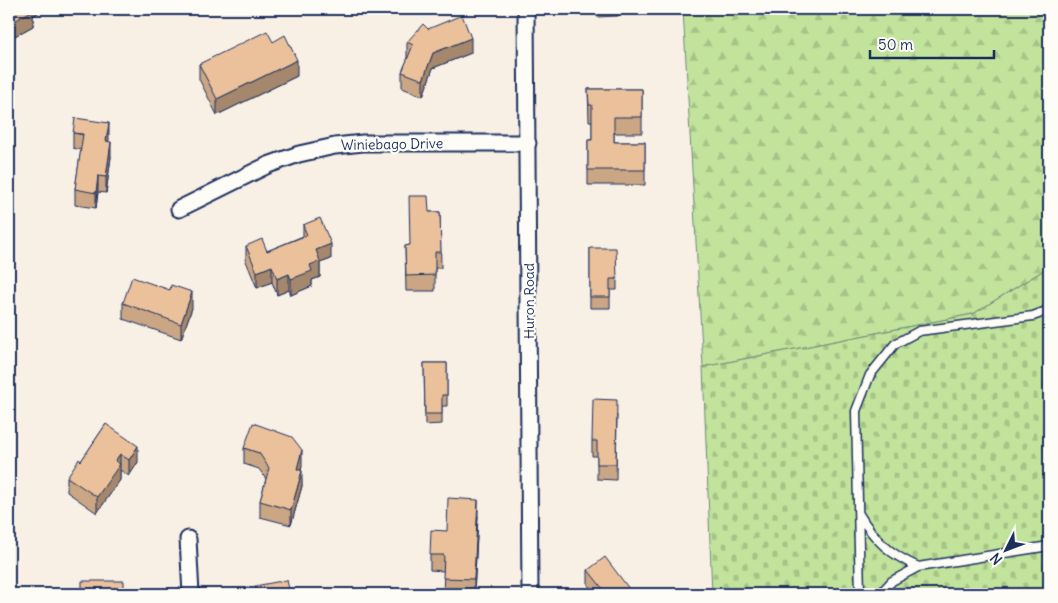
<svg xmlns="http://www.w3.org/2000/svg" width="1058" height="603" font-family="Delius,sans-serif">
	<defs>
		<pattern id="forest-firs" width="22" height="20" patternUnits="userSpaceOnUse" patternTransform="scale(1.25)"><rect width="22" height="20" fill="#c2e39b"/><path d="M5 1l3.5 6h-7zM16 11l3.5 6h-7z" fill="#a6c388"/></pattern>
		<pattern id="cemetery-stones" width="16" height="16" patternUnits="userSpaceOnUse" patternTransform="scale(1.25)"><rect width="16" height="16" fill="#c2e39b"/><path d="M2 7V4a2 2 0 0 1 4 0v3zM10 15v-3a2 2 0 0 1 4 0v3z" fill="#a6c388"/></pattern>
	</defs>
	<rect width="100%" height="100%" fill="#f9f0e5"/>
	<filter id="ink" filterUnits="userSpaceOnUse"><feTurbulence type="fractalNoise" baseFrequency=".02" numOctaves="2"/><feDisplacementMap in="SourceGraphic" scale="10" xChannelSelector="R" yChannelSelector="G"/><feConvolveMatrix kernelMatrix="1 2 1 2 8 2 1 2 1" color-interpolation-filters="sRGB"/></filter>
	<g filter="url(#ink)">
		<path fill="url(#forest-firs)" stroke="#6e897c" d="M 683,9 L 1049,9 L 1049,267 L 973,314 L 703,367 Z"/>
		<path fill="url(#cemetery-stones)" stroke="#6e897c" d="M 1049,267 L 1049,594 L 712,594 L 703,367 L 973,314 Z"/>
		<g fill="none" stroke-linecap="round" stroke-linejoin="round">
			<defs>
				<path id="lane" d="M 859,514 C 875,541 890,554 918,567
					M 860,594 L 856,411 L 870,375 L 895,344 L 919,331 L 1033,316 L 1049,310
					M 880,594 L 892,581 L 918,567 L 1049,546"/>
				<path id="street" d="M 526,9 L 530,594
					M 179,209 L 268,165 L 299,154 L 335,146 L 363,143 L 528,143
					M 188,539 L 191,594"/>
			</defs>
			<use href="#lane" stroke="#1b2f5e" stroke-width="11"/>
			<use href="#street" stroke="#1b2f5e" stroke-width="19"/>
			<use href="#lane" stroke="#fdfcf7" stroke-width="8"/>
			<use href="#street" stroke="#fdfcf7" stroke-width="15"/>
		</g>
		<path fill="#caa685" stroke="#1b2f5e" d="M 9,9 L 44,9 L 33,16 L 33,26 L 13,37 L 9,30 Z
			M 597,9 L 618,9 L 618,16 L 597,17 Z
			M 428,29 L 471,53 L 433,68 L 423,96 L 402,88 L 402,72 L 408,58 L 407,58 L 407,42 Z
			M 273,42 L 297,76 L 217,115 L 199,79 L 199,64 Z
			M 588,89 L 642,89 L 642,133 L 614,133 L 614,142 L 645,142 L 645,185 L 588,185 L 588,140 L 592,140 L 592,121 L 589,121 Z
			M 73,133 L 109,139 L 108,141 L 111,157 L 106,193 L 98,192 L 96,208 L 75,205 L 75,189 L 81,150 L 73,148 Z
			M 429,212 L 440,212 L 441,268 L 435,268 L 435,291 L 406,291 L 405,246 L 410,245 Z
			M 303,225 L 331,259 L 320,263 L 320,277 L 312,280 L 312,286 L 291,295 L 289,290 L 277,295 L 272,282 L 257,288 L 246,261 L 246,246 L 267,251 L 303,236 Z
			M 590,248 L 617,279 L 617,290 L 610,290 L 610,308 L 590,308 Z
			M 123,303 L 192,308 L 181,339 L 123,319 Z
			M 424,363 L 447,363 L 447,406 L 442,406 L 442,424 L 425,425 Z
			M 617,415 L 616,480 L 597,479 L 597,456 L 592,456 L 592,441 Z
			M 106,424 L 138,462 L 129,476 L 120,470 L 120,480 L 97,513 L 67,492 L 67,477 L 81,461 Z
			M 244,448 L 302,466 L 301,471 L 302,486 L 291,525 L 260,517 L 260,501 L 266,479 L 259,469 L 244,464 Z
			M 478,516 L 474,594 L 443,593 L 444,571 L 430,570 L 430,555 Z
			M 588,570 L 633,594 L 595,594 L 588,585 Z"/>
		<path fill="#a4876c" stroke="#1b2f5e" d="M 28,9 L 44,9 L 33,16 L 33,26 L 13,37 L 13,22 Z
			M 471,38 L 471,53 L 433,68 L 423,96 L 423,80 L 433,53 Z
			M 297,60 L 297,76 L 217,115 L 217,99 Z
			M 109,123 L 109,139 L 106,156 L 106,141 Z
			M 111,142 L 111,157 L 106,193 L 106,177 Z
			M 98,176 L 98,192 L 96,208 L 96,193 Z
			M 331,244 L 331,259 L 320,263 L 320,277 L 312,280 L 312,286 L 291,295 L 291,279 L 310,265 L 316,250 Z
			M 272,266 L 272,282 L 257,288 L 257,272 Z
			M 289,274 L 289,290 L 277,295 L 277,279 Z
			M 192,292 L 192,308 L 181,339 L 181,324 Z
			M 138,446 L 138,462 L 129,476 L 129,460 Z
			M 302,450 L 302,466 L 297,485 L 297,469 Z
			M 120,454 L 120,480 L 97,513 L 97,497 L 115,461 Z
			M 302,471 L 302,486 L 291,525 L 291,510 Z
			M 478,500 L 478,516 L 474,594 L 474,579 Z"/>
		<path fill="#ebc19b" stroke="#1b2f5e" d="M 9,9 L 32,9 L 33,10 L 13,22 L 9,14 Z
			M 462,15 L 471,38 L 433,53 L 423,80 L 402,72 L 413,45 L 407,42 L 423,24 L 428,29 Z
			M 267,31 L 273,42 L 285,35 L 297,60 L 217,99 L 199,64 Z
			M 588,89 L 642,89 L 642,117 L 614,117 L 614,142 L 645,142 L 645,170 L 588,170 L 588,140 L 592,140 L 592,105 L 589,105 Z
			M 75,118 L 109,123 L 106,141 L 111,142 L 106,177 L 98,176 L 96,193 L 75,189 L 83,134 L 73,133 Z
			M 409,196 L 428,196 L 429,212 L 440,212 L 441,252 L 435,252 L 435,275 L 406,276 L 405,246 L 410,245 Z
			M 320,218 L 331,244 L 316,250 L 320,261 L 310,265 L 312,271 L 291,279 L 289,274 L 277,279 L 272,266 L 257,272 L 246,246 L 262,239 L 267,251 L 307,235 L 303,225 Z
			M 590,248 L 616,248 L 617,279 L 610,279 L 610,297 L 590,297 Z
			M 132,277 L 170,290 L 171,285 L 192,292 L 181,324 L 123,303 Z
			M 424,363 L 447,363 L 447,395 L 442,395 L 442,414 L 425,414 Z
			M 593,399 L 617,400 L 616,464 L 597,464 L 597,441 L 592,441 Z
			M 253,423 L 292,437 L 302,450 L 297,469 L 302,471 L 291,510 L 260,501 L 269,468 L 259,453 L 244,448 Z
			M 106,424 L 138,446 L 129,460 L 120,454 L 115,461 L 120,464 L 97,497 L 67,477 L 79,459 L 81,461 Z
			M 448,498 L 478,500 L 474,579 L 443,578 L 444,555 L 430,555 L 431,530 L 447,531 Z
			M 605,557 L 633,594 L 603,594 L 603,589 L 588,570 Z
			M 287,580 L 290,594 L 257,594 L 255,586 Z
			M 82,581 L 124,581 L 124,594 L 82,594 Z"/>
	</g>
	<g text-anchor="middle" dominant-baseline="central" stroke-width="4.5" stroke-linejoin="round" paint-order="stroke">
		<g font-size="14" fill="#1b2f5e" stroke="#fdfcf7">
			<text transform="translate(392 144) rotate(-1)">Winiebago Drive</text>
			<text transform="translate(529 301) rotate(-90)">Huron Road</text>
		</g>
	</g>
	<rect width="1058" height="603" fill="none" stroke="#fdfcf7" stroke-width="30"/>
	<rect x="15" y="15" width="1028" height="573" fill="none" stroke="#1b2f5e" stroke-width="2" filter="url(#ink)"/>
	<g transform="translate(1006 550) rotate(228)" stroke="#fdfcf7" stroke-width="4" paint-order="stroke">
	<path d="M0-4L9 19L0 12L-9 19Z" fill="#1b2f5e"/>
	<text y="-8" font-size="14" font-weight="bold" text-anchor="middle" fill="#1b2f5e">N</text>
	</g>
	<path d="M870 50v8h124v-8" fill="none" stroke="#1b2f5e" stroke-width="2.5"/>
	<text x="878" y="50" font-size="15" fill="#1b2f5e" stroke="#fdfcf7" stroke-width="4" paint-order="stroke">50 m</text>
</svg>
